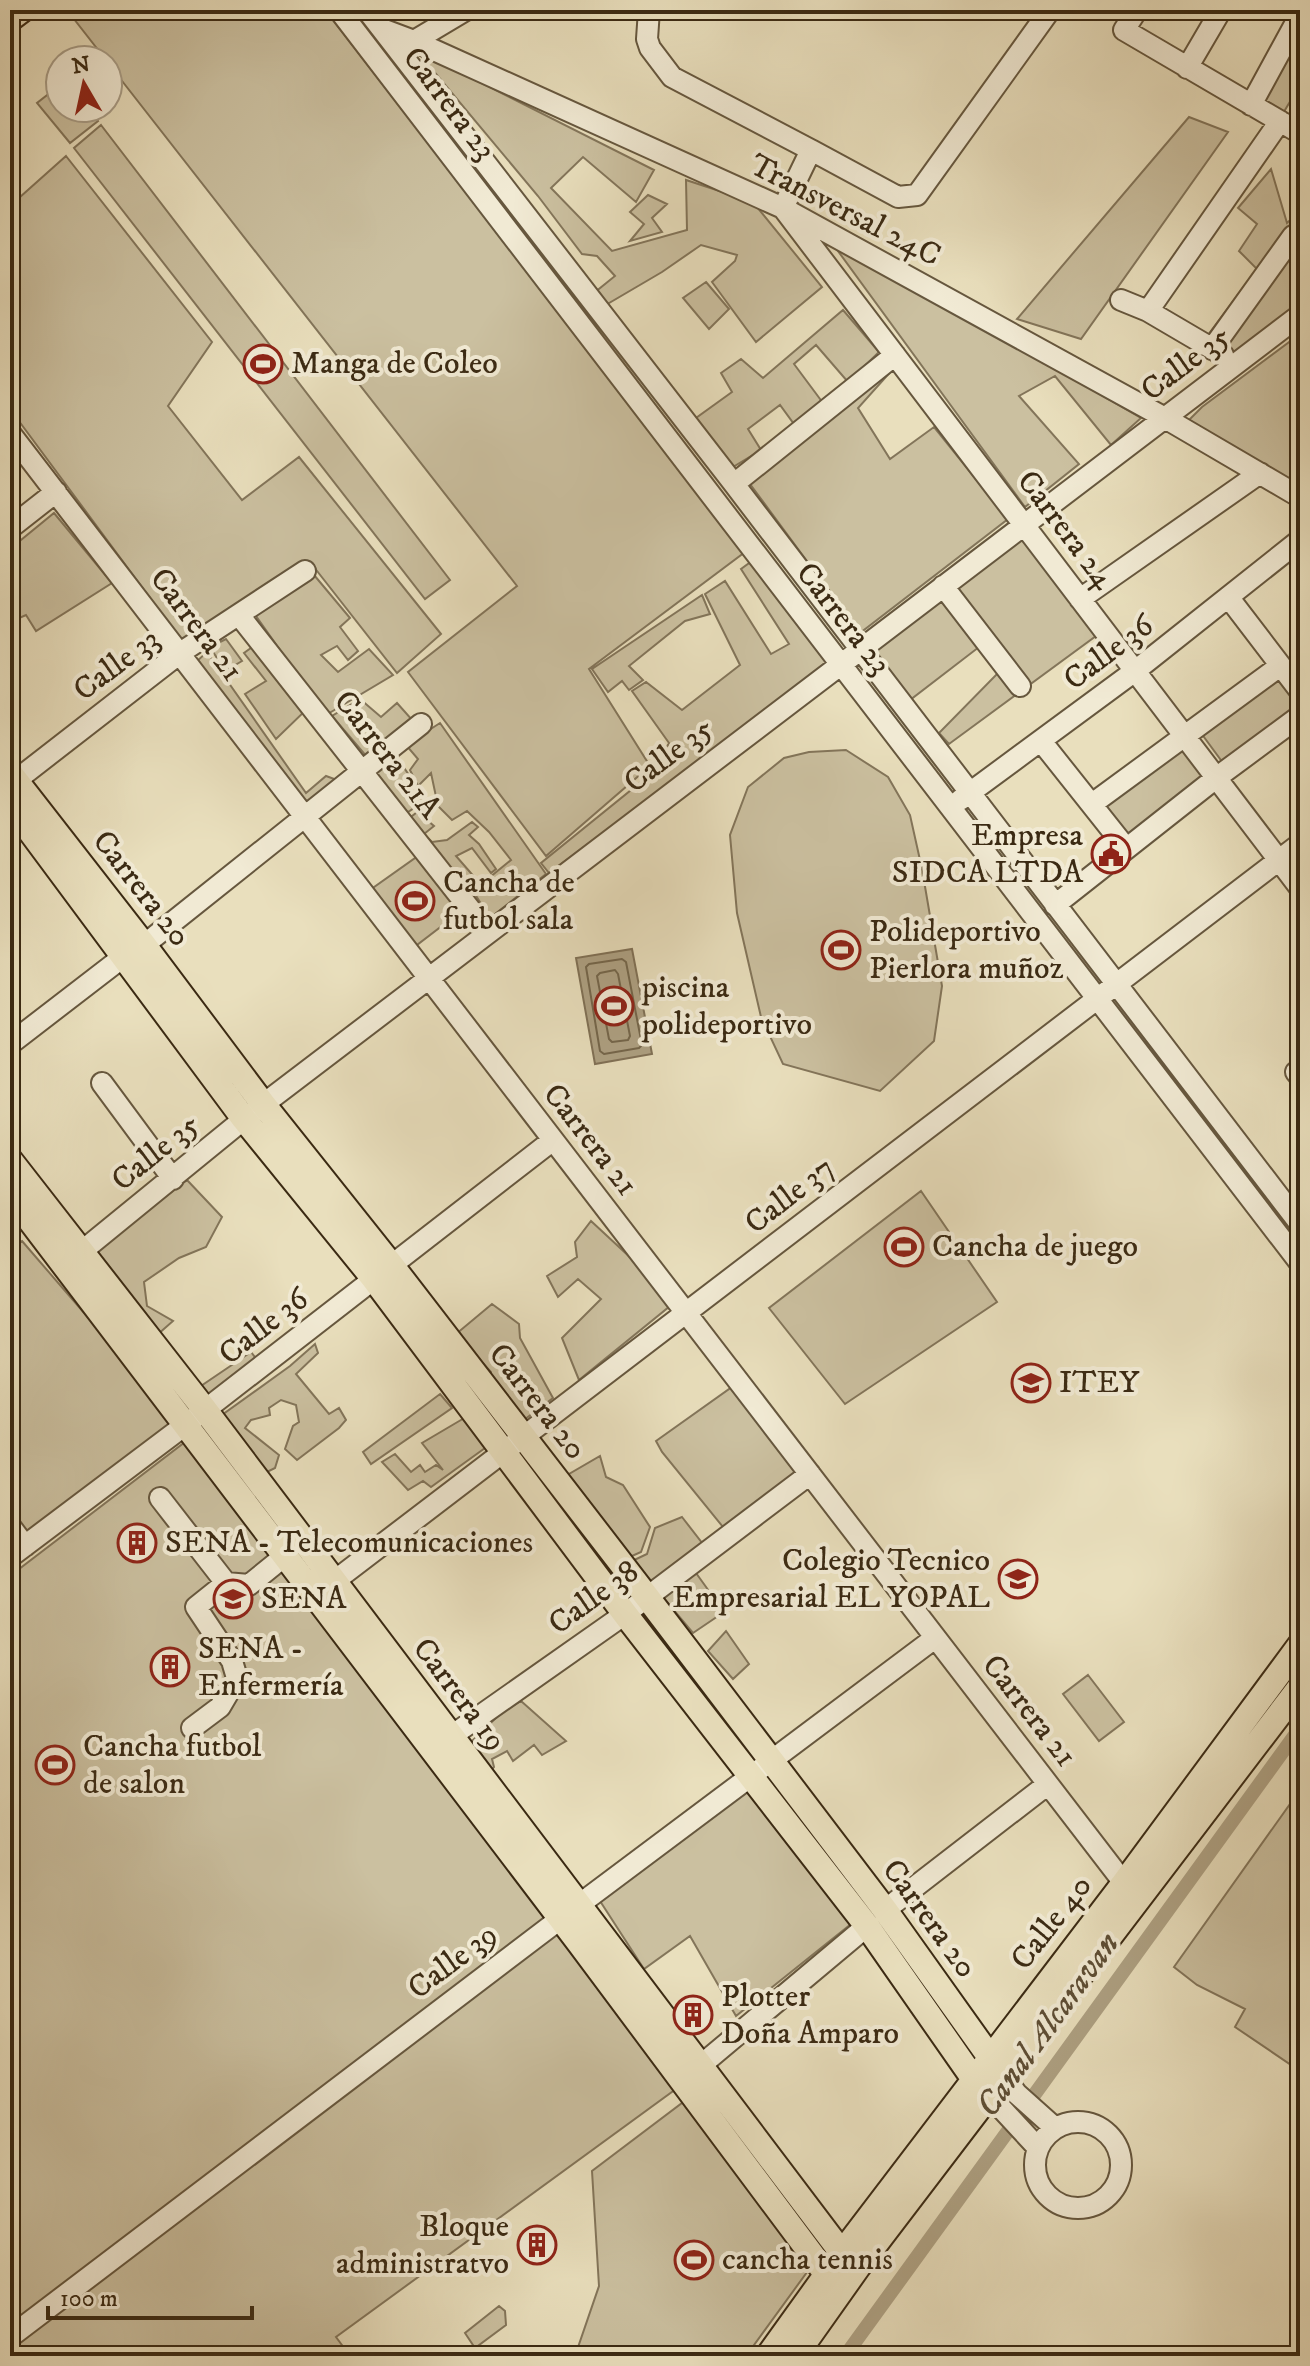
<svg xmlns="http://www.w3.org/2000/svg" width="1310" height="2366" font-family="'IM FELL DW Pica',serif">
	<rect width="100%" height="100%" fill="#e9dfbd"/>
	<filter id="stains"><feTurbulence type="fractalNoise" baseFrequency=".0025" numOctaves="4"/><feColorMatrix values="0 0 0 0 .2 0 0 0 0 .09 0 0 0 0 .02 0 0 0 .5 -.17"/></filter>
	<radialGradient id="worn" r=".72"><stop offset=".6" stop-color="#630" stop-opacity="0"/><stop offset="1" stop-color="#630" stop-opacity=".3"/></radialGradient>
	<path fill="#cbc0a0" stroke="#83755a" stroke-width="2" d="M 67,10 L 325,10 L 745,552 L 589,669 L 650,766 L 546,856 L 408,672 L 517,586 L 108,63 L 108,60 L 106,60 Z
		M 1293,48 L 1300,53 L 1300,85 L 1282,115 L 1263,99 Z
		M 416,50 L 654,170 L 636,202 L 583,157 L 551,188 L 612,251 L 687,230 L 686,180 L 753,202 L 822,287 L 756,342 L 712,282 L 735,261 L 737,255 L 701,245 L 662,272 L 604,306 L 594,293 L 615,276 L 597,256 L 582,254 L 538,196 Z
		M 60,85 L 60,108 L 88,108 L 98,121 L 70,143 L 37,103 Z
		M 1189,117 L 1228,132 L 1081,339 L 1017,319 Z
		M 101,125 L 450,580 L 425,599 L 74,148 Z
		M 66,156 L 212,342 L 168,406 L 242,500 L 299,457 L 441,634 L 397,673 L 310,562 L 184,644 L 10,409 L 10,206 Z
		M 1271,169 L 1287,223 L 1300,211 L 1300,303 L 1237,355 L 1208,335 L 1257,269 L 1239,251 L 1257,224 L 1238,208 Z
		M 648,195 L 667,204 L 652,218 L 662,232 L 630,241 L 644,224 L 630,212 Z
		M 827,236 L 1141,418 L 1111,445 L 1055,376 L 1019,396 L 1079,464 L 1025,507 Z
		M 706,282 L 729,309 L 709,329 L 683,298 Z
		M 843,310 L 879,352 L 848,382 L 816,345 L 794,364 L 823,403 L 794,424 L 780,405 L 748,429 L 761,450 L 733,467 L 696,418 L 732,392 L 721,373 L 741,359 L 763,378 Z
		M 1300,334 L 1300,487 L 1189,420 L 1202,407 Z
		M 893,369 L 858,408 L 890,459 L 934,427 L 1008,519 L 860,633 L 750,484 Z
		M 54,513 L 112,583 L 36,631 L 26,615 L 10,622 L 10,549 Z
		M 1024,534 L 1100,633 L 949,744 L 939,733 L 1001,670 L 979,647 L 910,700 L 871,650 Z
		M 752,561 L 829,664 L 549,873 L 541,863 L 652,773 L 669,743 L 632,691 L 646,682 L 682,710 L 740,665 L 705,594 L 725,581 L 771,654 L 789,644 L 741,569 Z
		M 309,569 L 350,618 L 340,627 L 358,651 L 348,660 L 337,646 L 321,655 L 338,672 L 369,649 L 393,675 L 326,715 L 251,609 Z
		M 702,595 L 710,614 L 685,621 L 629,666 L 643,680 L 629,690 L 622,681 L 608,692 L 592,669 Z
		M 226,639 L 242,661 L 225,671 L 210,647 Z
		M 255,645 L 307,709 L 276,739 L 245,694 L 266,681 L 244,653 Z
		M 207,652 L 306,793 L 326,776 L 337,780 L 305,803 L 196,662 Z
		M 1283,672 L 1300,694 L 1300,711 L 1226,767 L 1201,733 Z
		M 360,699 L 381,717 L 397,703 L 414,722 L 367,757 L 332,716 Z
		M 440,723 L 546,874 L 490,918 L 473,891 L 511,860 L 489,832 L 467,811 L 452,820 L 438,806 L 431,773 L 418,786 L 410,770 L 418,759 L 406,745 Z
		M 1183,745 L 1210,778 L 1132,841 L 1104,807 Z
		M 846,750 L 888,777 L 910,815 L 922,869 L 942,986 L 934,1041 L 880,1091 L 783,1064 L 761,1017 L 737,913 L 730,835 L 748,787 L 784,758 L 809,752 Z
		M 396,756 L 426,800 L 405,814 L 375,771 Z
		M 434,799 L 434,805 L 421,815 L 434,826 L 424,834 L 432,842 L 447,840 L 472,822 L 478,827 L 469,835 L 479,844 L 496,869 L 491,873 L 472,848 L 456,856 L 477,880 L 467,894 L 407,820 Z
		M 418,856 L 460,912 L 413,948 L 370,890 Z
		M 187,1180 L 222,1217 L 206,1247 L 179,1258 L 144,1282 L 147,1306 L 173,1321 L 157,1335 L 91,1254 Z
		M 921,1191 L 997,1302 L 845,1404 L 769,1308 Z
		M 591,1221 L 633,1260 L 670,1306 L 579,1380 L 562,1338 L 601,1299 L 578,1279 L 558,1297 L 547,1276 L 577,1257 L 575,1242 Z
		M 22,1241 L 179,1423 L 29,1537 L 10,1513 L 10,1249 Z
		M 492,1304 L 519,1324 L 520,1338 L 553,1398 L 516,1426 L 486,1390 L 491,1372 L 456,1334 Z
		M 315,1344 L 318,1353 L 296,1374 L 329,1414 L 339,1408 L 346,1420 L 339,1428 L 297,1460 L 285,1449 L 293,1426 L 299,1422 L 296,1405 L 281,1400 L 269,1408 L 270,1415 L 251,1420 L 245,1428 L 279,1455 L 275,1468 L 263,1474 L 215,1420 L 290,1366 Z
		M 251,1352 L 261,1365 L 208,1403 L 198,1388 Z
		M 732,1387 L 797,1475 L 723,1527 L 662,1452 L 656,1441 Z
		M 440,1394 L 452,1408 L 371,1464 L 363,1452 Z
		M 466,1417 L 485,1448 L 431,1487 L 423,1481 L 408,1490 L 382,1462 L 395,1454 L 411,1472 L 420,1465 L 425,1472 L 436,1465 L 443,1470 L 422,1443 Z
		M 189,1439 L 680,2086 L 336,2337 L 350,2356 L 10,2356 L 10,1576 Z
		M 600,1456 L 606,1477 L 623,1485 L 650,1527 L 641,1552 L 623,1560 L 557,1481 Z
		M 682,1517 L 706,1548 L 647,1588 L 628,1563 L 647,1554 L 655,1528 Z
		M 696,1573 L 724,1612 L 693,1633 L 661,1595 Z
		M 726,1631 L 749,1664 L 733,1679 L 708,1651 Z
		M 1088,1675 L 1124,1722 L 1099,1741 L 1063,1694 Z
		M 521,1701 L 566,1741 L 542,1755 L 534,1745 L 513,1761 L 507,1751 L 492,1759 L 494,1767 L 488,1774 L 468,1745 L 501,1713 Z
		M 748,1786 L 851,1924 L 736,2016 L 690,1936 L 644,1969 L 600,1901 Z
		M 1300,1790 L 1300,2071 L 1235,2027 L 1245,2009 L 1197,1985 L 1174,1967 Z
		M 686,2100 L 810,2268 L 746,2356 L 575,2356 L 599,2286 L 592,2171 Z
		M 499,2306 L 505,2311 L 506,2325 L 475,2348 L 465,2333 Z"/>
	<path fill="#aea183" stroke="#807156" stroke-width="2" d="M 632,949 L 652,1054 L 595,1064 L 576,958 Z"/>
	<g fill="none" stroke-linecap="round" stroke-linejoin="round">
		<path stroke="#74664b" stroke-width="2" d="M 622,959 L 626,962 L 642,1045 L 639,1048 L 604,1054 L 600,1051 L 586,967 L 589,964 Z
			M 615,970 L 618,974 L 630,1036 L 628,1040 L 612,1042 L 609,1039 L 597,976 L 600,973 Z"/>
		<path stroke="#aea183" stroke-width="14" d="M 845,2356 L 1300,1728"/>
		<defs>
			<path id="minor" d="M 339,10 L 1300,1263
				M 367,10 L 734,484 L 1300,1224
				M 649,10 L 647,39 L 650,48 L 672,77 L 811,150 L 783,208 L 1300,888
				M 1137,10 L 1124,30 L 1300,133
				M 382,29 L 414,41 L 783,208 L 1165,418 L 1300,497
				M 414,41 L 466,10
				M 1187,68 L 1221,10
				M 1251,105 L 1300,15
				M 811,150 L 898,197 L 917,195 L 1050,10
				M 1121,300 L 1148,311 L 1223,355
				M 1148,311 L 1280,121
				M 1212,349 L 1293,236
				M 10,433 L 1124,1883 L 1135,1892
				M 734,484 L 895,355
				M 10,528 L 56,492
				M 943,586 L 1020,686
				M 1229,598 L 1300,691
				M 1080,599 L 1260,473
				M 239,615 L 488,932
				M 1041,741 L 1126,848
				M 10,785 L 180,653 L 305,571
				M 960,800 L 1135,671 L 1300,540
				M 1092,804 L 1280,666
				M 1055,905 L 1216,778 L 1300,716
				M 144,945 L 421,724
				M 10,1044 L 123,957
				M 1300,1069 L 1296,1072 L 1300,1077
				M 102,1083 L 173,1179
				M 81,1252 L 244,1119 L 1300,315
				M 160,1498 L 226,1583
				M 10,1526 L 25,1546
				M 10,1557 L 205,1410 L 553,1140
				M 324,1589 L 1300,844
				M 192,1728 L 220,1707 L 237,1678 L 232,1661 L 196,1607 L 226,1583 L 249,1585 L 286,1555
				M 450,1737 L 625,1614 L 810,1474
				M 885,1910 L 1048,1784
				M 700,2066 L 867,1926
				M 1004,2077 L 1017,2094 L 1055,2128
				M 989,2095 L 1038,2148
				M1035 2165a43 43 0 1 1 86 0a43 43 0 1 1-86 0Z
				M 10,2337 L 560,1919 L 935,1638"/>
			<path id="major" d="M 10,19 L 22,10
				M 10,773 L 144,945 L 263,1104 L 392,1266 L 647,1597 L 885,1910 L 1004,2077
				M 10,804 L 244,1119 L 374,1279 L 625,1614 L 867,1926 L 973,2078 L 989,2095
				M 10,1160 L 205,1410 L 842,2253 L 858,2267
				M 10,1194 L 580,1944 L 827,2275 L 843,2287
				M 768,2356 L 842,2253 L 1124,1883 L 1300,1645
				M 795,2356 L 858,2267 L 1300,1687"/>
		</defs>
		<use href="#minor" stroke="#66573e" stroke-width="24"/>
		<use href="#major" stroke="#3b2a13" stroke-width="28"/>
		<use href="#minor" stroke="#f1ead4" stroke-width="20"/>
		<use href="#major" stroke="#e9dfbd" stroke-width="24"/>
	</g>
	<defs>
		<symbol id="stadium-ring" viewBox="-11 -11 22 22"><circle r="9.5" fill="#f1ead4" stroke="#8f2418" stroke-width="1.5"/><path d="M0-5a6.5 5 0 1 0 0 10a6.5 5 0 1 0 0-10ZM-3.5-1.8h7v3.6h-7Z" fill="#8f2418"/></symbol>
		<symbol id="civic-ring" viewBox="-11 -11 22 22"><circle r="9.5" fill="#f1ead4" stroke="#8f2418" stroke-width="1.5"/><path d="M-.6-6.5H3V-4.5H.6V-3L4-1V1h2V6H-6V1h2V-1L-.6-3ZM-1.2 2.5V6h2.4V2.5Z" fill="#8f2418"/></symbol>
		<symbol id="school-ring" viewBox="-11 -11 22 22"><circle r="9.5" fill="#f1ead4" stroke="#8f2418" stroke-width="1.5"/><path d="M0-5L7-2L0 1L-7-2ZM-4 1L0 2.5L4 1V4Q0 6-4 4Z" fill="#8f2418"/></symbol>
		<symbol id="building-ring" viewBox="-11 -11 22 22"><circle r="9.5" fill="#f1ead4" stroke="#8f2418" stroke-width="1.5"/><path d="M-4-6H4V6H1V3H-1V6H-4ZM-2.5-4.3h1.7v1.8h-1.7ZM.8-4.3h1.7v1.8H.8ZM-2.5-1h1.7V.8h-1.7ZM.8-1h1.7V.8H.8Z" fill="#8f2418"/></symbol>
		<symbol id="university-ring" viewBox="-11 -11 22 22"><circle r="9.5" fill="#f1ead4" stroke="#8f2418" stroke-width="1.5"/><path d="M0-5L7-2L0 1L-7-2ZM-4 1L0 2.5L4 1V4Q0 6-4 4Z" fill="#8f2418"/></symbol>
	</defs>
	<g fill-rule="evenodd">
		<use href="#stadium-ring" x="241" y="342" width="44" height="44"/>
		<use href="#civic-ring" x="1089" y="832" width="44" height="44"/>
		<use href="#stadium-ring" x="393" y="879" width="44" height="44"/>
		<use href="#stadium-ring" x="819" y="928" width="44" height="44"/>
		<use href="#stadium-ring" x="592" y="984" width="44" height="44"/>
		<use href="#stadium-ring" x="882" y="1225" width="44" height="44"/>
		<use href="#school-ring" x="1009" y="1361" width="44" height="44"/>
		<use href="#building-ring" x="115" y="1521" width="44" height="44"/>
		<use href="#university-ring" x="996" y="1557" width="44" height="44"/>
		<use href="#university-ring" x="211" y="1577" width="44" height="44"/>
		<use href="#building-ring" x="148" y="1645" width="44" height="44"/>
		<use href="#stadium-ring" x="33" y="1743" width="44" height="44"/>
		<use href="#building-ring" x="671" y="1993" width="44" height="44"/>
		<use href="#building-ring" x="515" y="2223" width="44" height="44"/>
		<use href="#stadium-ring" x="672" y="2238" width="44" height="44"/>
	</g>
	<g text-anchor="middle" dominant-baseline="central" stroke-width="8" stroke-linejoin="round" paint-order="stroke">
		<g font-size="32" fill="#3b2a13" stroke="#f1ead4">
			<text transform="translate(449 104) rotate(53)">Carrera 23</text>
			<text transform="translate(845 211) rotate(27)">Transversal 24C</text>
			<text transform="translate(1186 364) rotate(-37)">Calle 35</text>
			<text transform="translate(1065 530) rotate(53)">Carrera 24</text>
			<text transform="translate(843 619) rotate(52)">Carrera 23</text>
			<text transform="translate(196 625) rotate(53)">Carrera 21</text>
			<text transform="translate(1109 653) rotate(-37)">Calle 36</text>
			<text transform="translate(117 665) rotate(-37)">Calle 33</text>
			<text transform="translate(387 755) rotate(52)">Carrera 21A</text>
			<text transform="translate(669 756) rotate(-37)">Calle 35</text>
			<text transform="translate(141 889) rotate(52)">Carrera 20</text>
			<text transform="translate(590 1140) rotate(52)">Carrera 21</text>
			<text transform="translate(156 1153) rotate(-39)">Calle 35</text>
			<text transform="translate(790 1196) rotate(-38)">Calle 37</text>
			<text transform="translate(264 1327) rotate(-38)">Calle 36</text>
			<text transform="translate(537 1402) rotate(52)">Carrera 20</text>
			<text transform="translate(594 1598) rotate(-36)">Calle 38</text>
			<text transform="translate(459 1695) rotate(53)">Carrera 19</text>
			<text transform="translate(1029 1711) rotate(52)">Carrera 21</text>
			<text transform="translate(929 1919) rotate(54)">Carrera 20</text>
			<text transform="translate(1052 1923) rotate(-52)">Calle 40</text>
			<text transform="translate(453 1962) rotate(-37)">Calle 39</text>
		</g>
		<g font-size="32" fill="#3b2a13" stroke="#f1ead4" text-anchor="start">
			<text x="291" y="364">Manga de Coleo</text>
			<text x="1083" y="836" text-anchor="end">Empresa<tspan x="1083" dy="37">SIDCA LTDA</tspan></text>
			<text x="443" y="883">Cancha de<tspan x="443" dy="37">futbol sala</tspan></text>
			<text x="869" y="932">Polideportivo<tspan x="869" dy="37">Pierlora muñoz</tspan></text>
			<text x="642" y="988">piscina<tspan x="642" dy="37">polideportivo</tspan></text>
			<text x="932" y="1247">Cancha de juego</text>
			<text x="1059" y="1383">ITEY</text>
			<text x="165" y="1543">SENA - Telecomunicaciones</text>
			<text x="990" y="1561" text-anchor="end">Colegio Tecnico<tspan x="990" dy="37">Empresarial EL YOPAL</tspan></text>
			<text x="261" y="1599">SENA</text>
			<text x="198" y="1649">SENA -<tspan x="198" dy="37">Enfermería</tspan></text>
			<text x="83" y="1747">Cancha futbol<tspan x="83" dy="37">de salon</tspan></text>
			<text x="721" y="1997">Plotter<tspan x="721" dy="37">Doña Amparo</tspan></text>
			<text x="509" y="2227" text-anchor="end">Bloque<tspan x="509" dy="37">administratvo</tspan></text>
			<text x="722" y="2260">cancha tennis</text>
		</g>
		<g font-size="34" font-style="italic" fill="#5e4e35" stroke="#f1ead4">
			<text transform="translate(1048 2025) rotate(-54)">Canal Alcaravan</text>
		</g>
	</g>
	<rect width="1310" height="2366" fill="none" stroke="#e9dfbd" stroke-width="40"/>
	<rect x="12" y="12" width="1286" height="2342" fill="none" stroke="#3b2a13" stroke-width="4"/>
	<rect x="20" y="20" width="1270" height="2326" fill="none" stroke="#3b2a13" stroke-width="2"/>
	<g transform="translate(84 84) rotate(351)"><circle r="38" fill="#f1ead4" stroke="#a89d87" stroke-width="2"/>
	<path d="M0-6L14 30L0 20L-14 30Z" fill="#8f2418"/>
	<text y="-12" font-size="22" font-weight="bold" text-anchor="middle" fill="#3b2a13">N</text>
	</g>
	<path d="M48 2306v12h204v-12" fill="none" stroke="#3b2a13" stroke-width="4"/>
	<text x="60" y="2306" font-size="24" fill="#3b2a13" stroke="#f1ead4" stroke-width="6" paint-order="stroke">100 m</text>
	<rect width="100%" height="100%" filter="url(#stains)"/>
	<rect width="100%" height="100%" fill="url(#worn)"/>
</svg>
